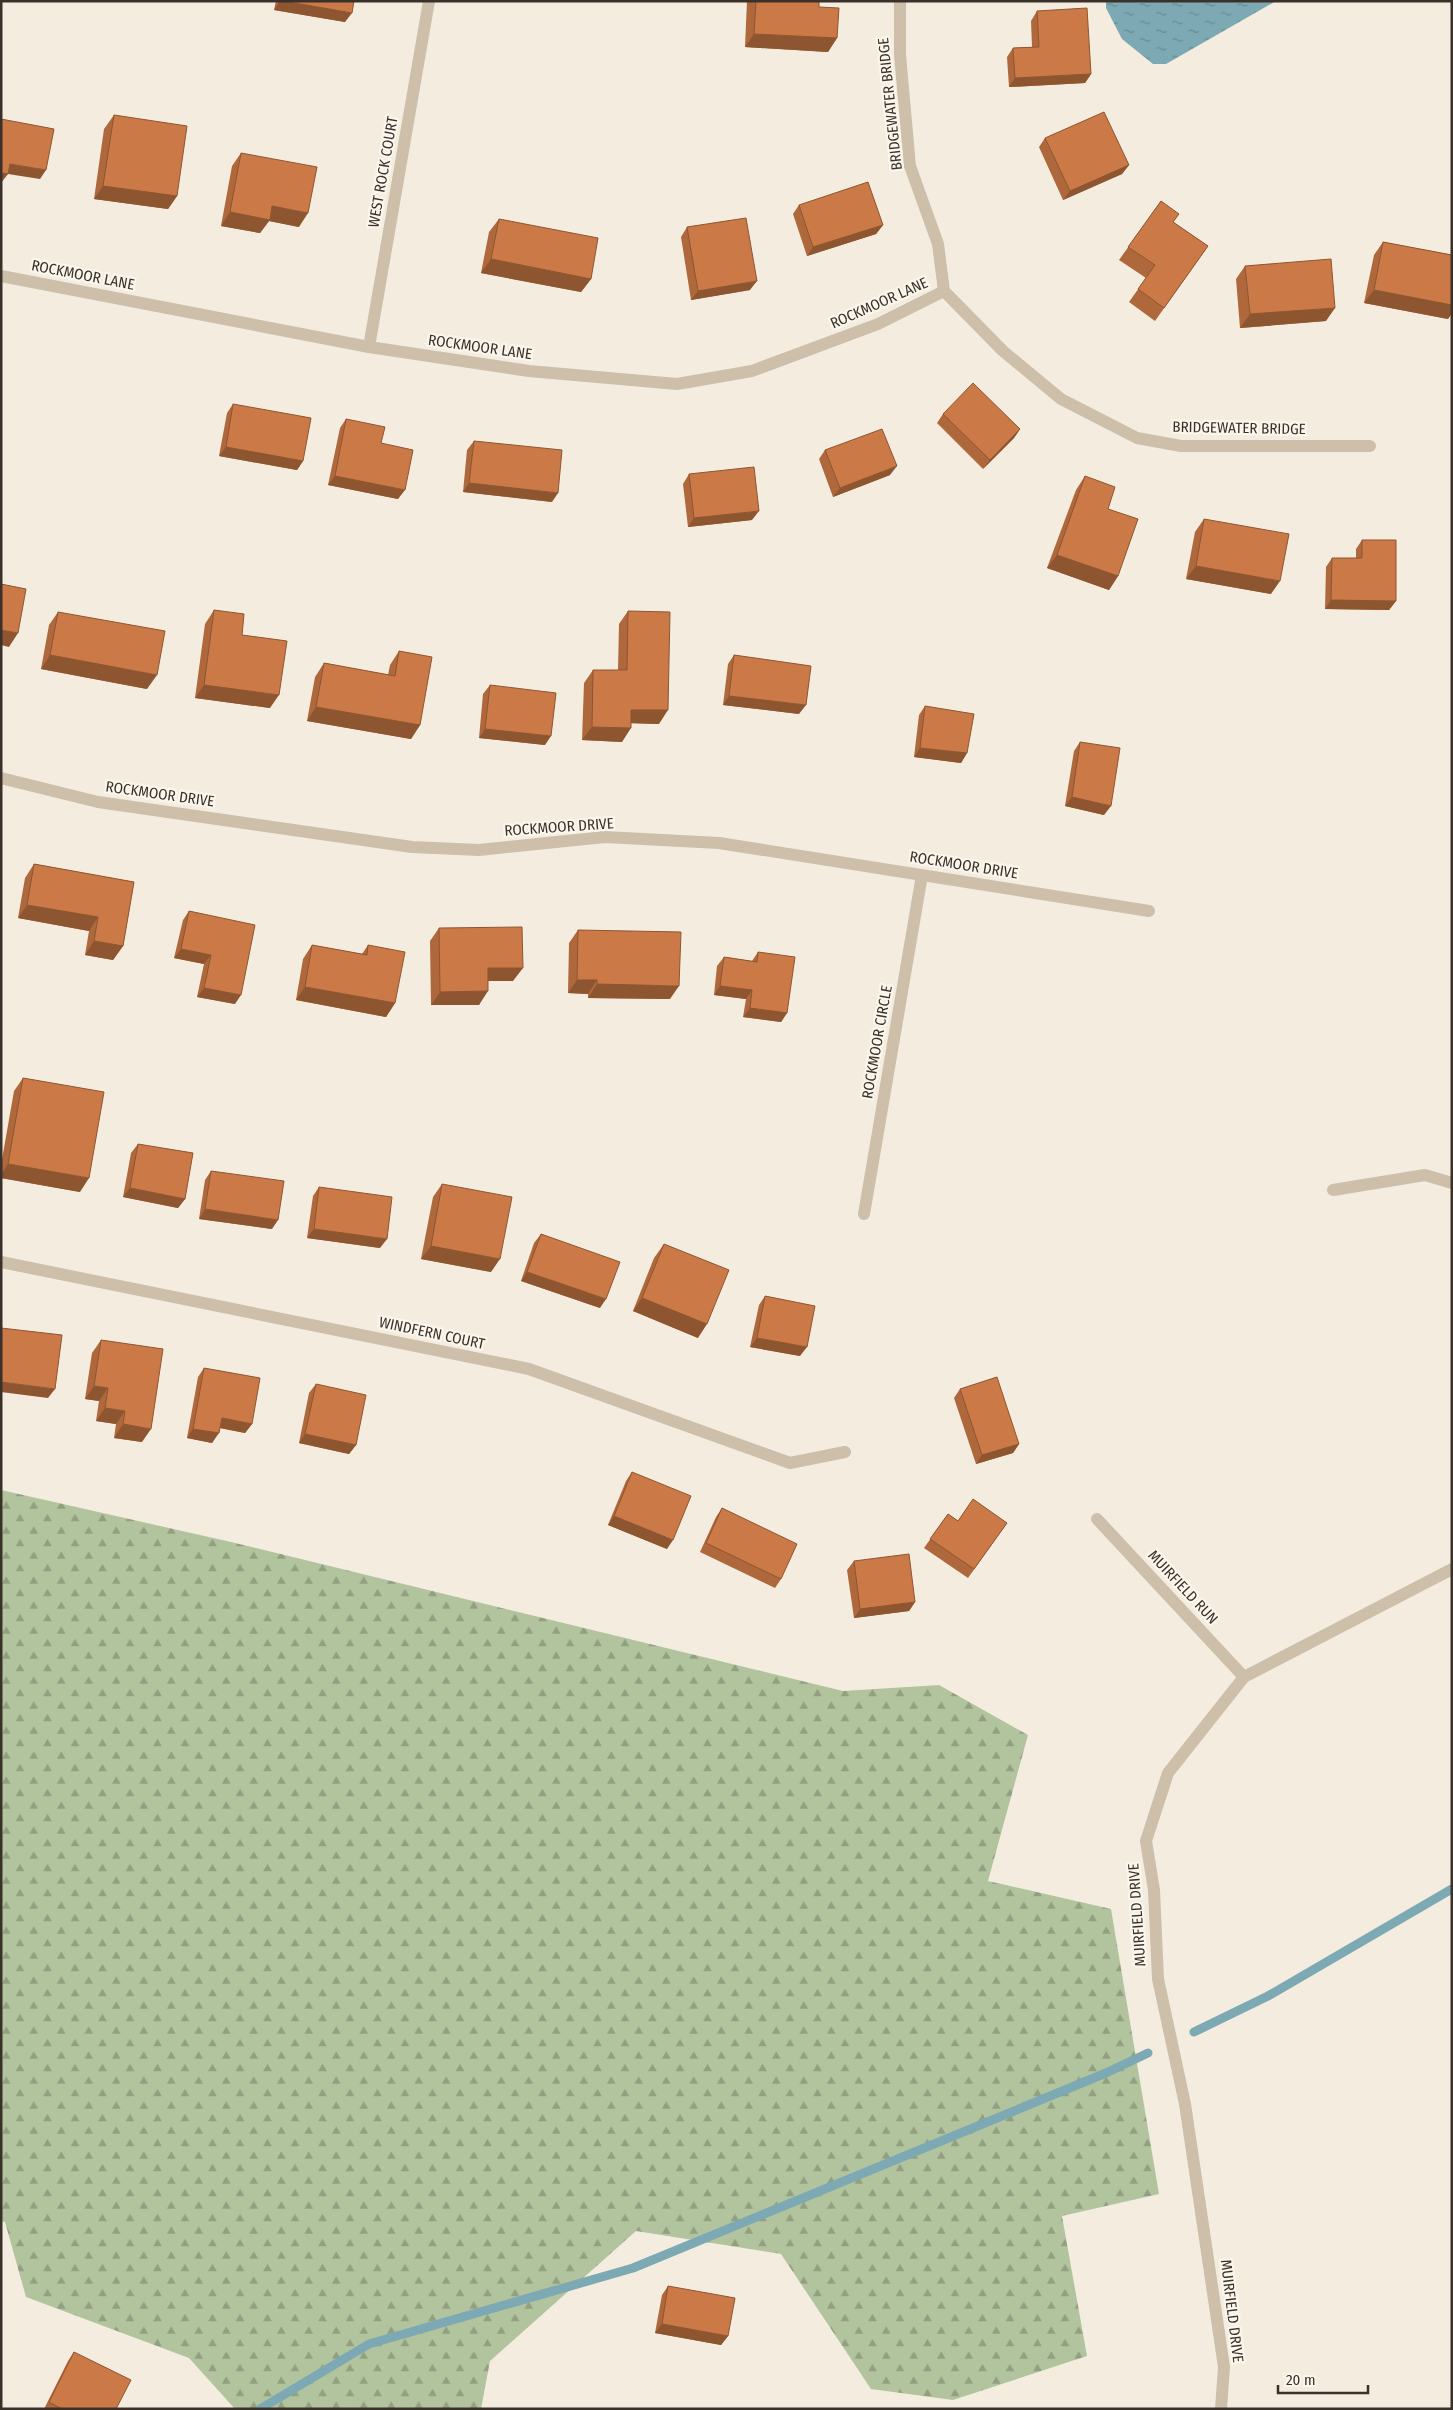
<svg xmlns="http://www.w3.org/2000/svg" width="1453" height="2410" font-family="'Fira Sans Condensed',sans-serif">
	<defs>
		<pattern id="forest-firs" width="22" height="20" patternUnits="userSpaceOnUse" patternTransform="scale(1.25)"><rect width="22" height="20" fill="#b2c49e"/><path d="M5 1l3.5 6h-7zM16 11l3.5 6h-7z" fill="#92a081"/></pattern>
		<pattern id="water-ripples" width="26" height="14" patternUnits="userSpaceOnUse" patternTransform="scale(1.25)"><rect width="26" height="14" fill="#7ca9b3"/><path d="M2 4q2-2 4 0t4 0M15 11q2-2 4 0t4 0" fill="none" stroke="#678a92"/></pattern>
	</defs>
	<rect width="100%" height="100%" fill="#f4eddf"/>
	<path fill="url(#forest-firs)" d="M 1,1490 L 231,1542 L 843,1691 L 939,1685 L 1028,1735 L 988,1881 L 1111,1909 L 1159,2194 L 1062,2216 L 1087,2356 L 953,2400 L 871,2389 L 781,2254 L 636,2231 L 490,2361 L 481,2409 L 235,2409 L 189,2358 L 26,2297 L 5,2222 L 1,2221 Z"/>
	<path fill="url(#water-ripples)" d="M 1106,1 L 1276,1 L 1166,64 L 1153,64 L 1122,39 L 1106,8 Z"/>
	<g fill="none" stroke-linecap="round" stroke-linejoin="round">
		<path stroke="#7ca9b3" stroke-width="9" d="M 1194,2032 L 1268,1996 L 1452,1889
			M 260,2409 L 369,2344 L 633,2268 L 1106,2073 L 1148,2053"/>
		<path stroke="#cdbfaa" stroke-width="12" d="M 900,1 L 900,55 L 910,166 L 938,244 L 944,291 L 1003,351 L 1061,399 L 1137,438 L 1181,446 L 1370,446
			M 1,276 L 369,347 L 529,371 L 677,384 L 752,371 L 878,324 L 944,291
			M 369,347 L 429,1
			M 1,778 L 98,802 L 412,847 L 479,850 L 605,837 L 719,843 L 1149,911
			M 1333,1190 L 1425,1175 L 1452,1183
			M 864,1214 L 922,875
			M 1,1262 L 529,1369 L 790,1463 L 845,1452
			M 1097,1519 L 1244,1677
			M 1221,2409 L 1224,2367 L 1185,2104 L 1158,1979 L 1154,1890 L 1146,1841 L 1168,1773 L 1244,1677 L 1452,1569"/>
	</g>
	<path fill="#af683c" d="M 276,1 L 354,1 L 345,22 L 274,10 Z
		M 747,1 L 819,1 L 819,7 L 837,38 L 828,52 L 745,47 Z
		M 1037,11 L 1091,74 L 1085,83 L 1009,87 L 1007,57 L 1013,48 L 1032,47 L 1031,21 Z
		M 114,115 L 177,196 L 168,209 L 94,199 L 104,129 Z
		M 1045,138 L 1129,165 L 1122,174 L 1063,200 L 1039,147 Z
		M 241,153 L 299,227 L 269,221 L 260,233 L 221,226 L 232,166 Z
		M 1161,201 L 1173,222 L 1208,246 L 1155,321 L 1129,302 L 1146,278 L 1119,260 Z
		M 799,205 L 883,225 L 876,234 L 807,256 L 793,214 Z
		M 499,219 L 591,279 L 581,292 L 481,273 L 489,232 Z
		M 687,227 L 750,290 L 691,300 L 681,237 Z
		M 1383,242 L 1452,255 L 1452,313 L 1448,319 L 1364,303 L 1374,255 Z
		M 1245,266 L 1326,321 L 1240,328 L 1236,279 Z
		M 233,404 L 303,461 L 297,470 L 219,456 L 227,413 Z
		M 943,414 L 1020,429 L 1014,438 L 983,469 L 937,423 Z
		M 346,419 L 381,443 L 398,499 L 328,485 L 340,428 Z
		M 474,441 L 552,502 L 463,492 L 467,450 Z
		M 825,450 L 890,475 L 833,497 L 819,459 Z
		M 689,474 L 752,520 L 688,527 L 683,484 Z
		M 1085,476 L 1108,509 L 1118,576 L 1109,590 L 1047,568 L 1076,490 Z
		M 1204,519 L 1271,594 L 1186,579 L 1195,532 Z
		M 1362,540 L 1396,601 L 1389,610 L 1325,609 L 1326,567 L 1332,558 L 1356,558 L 1356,549 Z
		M 214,610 L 242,635 L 270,708 L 195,698 L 205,624 Z
		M 628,611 L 659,724 L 631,723 L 622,742 L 582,740 L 584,683 L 593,670 L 618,670 L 619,624 Z
		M 58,612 L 147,689 L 41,669 L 49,625 Z
		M 399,651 L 420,725 L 411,739 L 307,721 L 315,677 L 324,663 L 388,675 L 390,665 Z
		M 734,655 L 799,714 L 723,705 L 728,664 Z
		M 490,685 L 545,745 L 479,738 L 483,694 Z
		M 925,706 L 967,753 L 961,763 L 914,757 L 919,715 Z
		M 1080,742 L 1104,815 L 1065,806 L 1074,751 Z
		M 34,864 L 134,882 L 123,946 L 113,960 L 85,955 L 89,931 L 18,918 L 25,878 Z
		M 189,911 L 235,1004 L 197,997 L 204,964 L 174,958 L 183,920 Z
		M 439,928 L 513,981 L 488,981 L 479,1005 L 431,1005 L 430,941 Z
		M 578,930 L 670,999 L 588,998 L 588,994 L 568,993 L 569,943 Z
		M 312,945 L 362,954 L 368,945 L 395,1003 L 386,1017 L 296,1000 L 303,959 Z
		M 758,952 L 787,1013 L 781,1022 L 743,1017 L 746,999 L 714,995 L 717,966 L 724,957 L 752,961 Z
		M 23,1078 L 80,1192 L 1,1178 L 1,1165 L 14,1091 Z
		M 138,1144 L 185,1199 L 178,1208 L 123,1197 L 131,1153 Z
		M 211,1171 L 272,1229 L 199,1219 L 205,1180 Z
		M 442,1184 L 491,1272 L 421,1259 L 433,1197 Z
		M 319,1187 L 380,1248 L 307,1238 L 313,1196 Z
		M 541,1234 L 600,1308 L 521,1281 L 534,1243 Z
		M 664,1244 L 698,1338 L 633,1311 L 654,1258 Z
		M 765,1296 L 800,1356 L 750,1347 L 759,1305 Z
		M 101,1340 L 142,1442 L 114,1438 L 116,1424 L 96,1421 L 99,1401 L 85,1399 L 92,1353 Z
		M 204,1368 L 252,1424 L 245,1433 L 220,1428 L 212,1443 L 187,1438 L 198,1377 Z
		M 316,1384 L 356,1445 L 349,1454 L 299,1443 L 309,1393 Z
		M 960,1389 L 1019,1444 L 1013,1453 L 976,1464 L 954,1398 Z
		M 632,1472 L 667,1549 L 608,1525 L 626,1481 Z
		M 722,1508 L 781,1579 L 775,1588 L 700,1552 L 716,1517 Z
		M 948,1514 L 958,1521 L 1007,1523 L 968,1578 L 924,1548 Z
		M 854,1561 L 915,1602 L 909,1611 L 854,1618 L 847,1570 Z
		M 668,2286 L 728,2336 L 721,2345 L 655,2333 L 662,2295 Z
		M 74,2352 L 116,2409 L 44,2409 L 68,2361 Z"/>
	<path fill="#8e5531" d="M 280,1 L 283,1 L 352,13 L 345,22 L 274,10 Z
		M 754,34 L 837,38 L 828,52 L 745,47 Z
		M 1091,74 L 1085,83 L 1009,87 L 1015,78 Z
		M 10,164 L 46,170 L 40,179 L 8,174 L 1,183 L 1,173 Z
		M 1129,165 L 1122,174 L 1063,200 L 1070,191 Z
		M 103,186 L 177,196 L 168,209 L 94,199 Z
		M 272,206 L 308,213 L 299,227 L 269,221 L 260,233 L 221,226 L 230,212 Z
		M 883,225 L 876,234 L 807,256 L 813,247 Z
		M 491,259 L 591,279 L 581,292 L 481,273 Z
		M 757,281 L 750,290 L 691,300 L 698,291 Z
		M 1374,290 L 1452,305 L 1452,313 L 1448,319 L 1364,303 Z
		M 1335,308 L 1326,321 L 1240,328 L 1250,314 Z
		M 1020,429 L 1014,438 L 983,469 L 990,460 Z
		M 226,447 L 303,461 L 297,470 L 219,456 Z
		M 897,466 L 890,475 L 833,497 L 840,488 Z
		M 335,476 L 405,490 L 398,499 L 328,485 Z
		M 469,483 L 558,493 L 552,502 L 463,492 Z
		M 759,511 L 752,520 L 688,527 L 694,518 Z
		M 1057,555 L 1118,576 L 1109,590 L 1047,568 Z
		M 1196,566 L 1280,581 L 1271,594 L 1186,579 Z
		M 1331,600 L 1396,601 L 1389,610 L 1325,609 Z
		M 1,630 L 18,633 L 9,647 L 1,645 Z
		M 50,655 L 157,675 L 147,689 L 41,669 Z
		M 204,685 L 279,695 L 270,708 L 195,698 Z
		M 729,696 L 806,705 L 799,714 L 723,705 Z
		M 316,707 L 420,725 L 411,739 L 307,721 Z
		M 631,710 L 668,710 L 659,724 L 622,723 Z
		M 592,727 L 631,728 L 622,742 L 582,740 Z
		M 485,729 L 551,736 L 545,745 L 479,738 Z
		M 920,748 L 967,753 L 961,763 L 914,757 Z
		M 1072,797 L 1111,806 L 1104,815 L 1065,806 Z
		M 27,905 L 98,917 L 89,931 L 18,918 Z
		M 94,941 L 123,946 L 113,960 L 85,955 Z
		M 181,949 L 211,955 L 204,964 L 174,958 Z
		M 488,968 L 523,968 L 513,981 L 478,981 Z
		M 577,980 L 597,980 L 588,994 L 568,993 Z
		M 597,984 L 679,986 L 670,999 L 588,998 Z
		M 720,986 L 752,990 L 746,999 L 714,995 Z
		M 305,987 L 395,1003 L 386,1017 L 296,1000 Z
		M 204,988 L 241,995 L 235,1004 L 197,997 Z
		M 488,991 L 479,1005 L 431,1005 L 440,992 Z
		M 750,1008 L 787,1013 L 781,1022 L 743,1017 Z
		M 8,1164 L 89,1178 L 80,1192 L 1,1178 L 1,1174 Z
		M 130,1188 L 185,1199 L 178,1208 L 123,1197 Z
		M 205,1209 L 278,1220 L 272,1229 L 199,1219 Z
		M 314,1229 L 387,1239 L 380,1248 L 307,1238 Z
		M 431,1246 L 500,1259 L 491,1272 L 421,1259 Z
		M 527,1272 L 606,1299 L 600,1308 L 521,1281 Z
		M 642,1298 L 707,1324 L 698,1338 L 633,1311 Z
		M 757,1338 L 807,1347 L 800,1356 L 750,1347 Z
		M 1,1382 L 55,1389 L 48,1398 L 1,1392 Z
		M 94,1386 L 108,1388 L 99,1401 L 85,1399 Z
		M 105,1408 L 125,1411 L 116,1424 L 96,1421 Z
		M 222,1418 L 252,1424 L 245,1433 L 215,1427 Z
		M 123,1424 L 151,1429 L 142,1442 L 114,1438 Z
		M 193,1429 L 219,1433 L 212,1443 L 187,1438 Z
		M 305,1434 L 356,1445 L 349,1454 L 299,1443 Z
		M 1019,1444 L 1013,1453 L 976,1464 L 982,1455 Z
		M 614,1516 L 673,1540 L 667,1549 L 608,1525 Z
		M 915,1602 L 909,1611 L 854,1618 L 860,1609 Z
		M 662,2324 L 728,2336 L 721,2345 L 655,2333 Z"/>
	<path fill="#cb7946" stroke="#8e5531" d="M 283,1 L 354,1 L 352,13 Z
		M 756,1 L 819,1 L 819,7 L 839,8 L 837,38 L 754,34 Z
		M 1087,8 L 1091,74 L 1015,78 L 1013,48 L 1039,47 L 1037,11 Z
		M 1104,112 L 1129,165 L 1070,191 L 1045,138 Z
		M 114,115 L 187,126 L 177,196 L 103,186 Z
		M 1,119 L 54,129 L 46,170 L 10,164 L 8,174 L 1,173 Z
		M 241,153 L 317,167 L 308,213 L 272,206 L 270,220 L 230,212 Z
		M 868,182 L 883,225 L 813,247 L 799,205 Z
		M 1161,201 L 1179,214 L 1173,222 L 1208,246 L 1164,308 L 1138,289 L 1155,265 L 1128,247 Z
		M 746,218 L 757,281 L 698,291 L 687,227 Z
		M 499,219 L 598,238 L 591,279 L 491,259 Z
		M 1383,242 L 1452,255 L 1452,305 L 1374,290 Z
		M 1331,259 L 1335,308 L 1250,314 L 1245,266 Z
		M 973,383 L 1020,429 L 990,460 L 943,414 Z
		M 233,404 L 311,418 L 303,461 L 226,447 Z
		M 346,419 L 385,427 L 381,443 L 413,450 L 405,490 L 335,476 Z
		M 882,429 L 897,466 L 840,488 L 825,450 Z
		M 474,441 L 562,450 L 558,493 L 469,483 Z
		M 754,467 L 759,511 L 694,518 L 689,474 Z
		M 1085,476 L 1115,487 L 1108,509 L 1138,519 L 1118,576 L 1057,555 Z
		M 1204,519 L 1289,534 L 1280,581 L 1196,566 Z
		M 1362,540 L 1396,540 L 1396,601 L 1331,600 L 1332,558 L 1362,558 Z
		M 1,584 L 26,589 L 18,633 L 1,630 Z
		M 214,610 L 244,614 L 242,635 L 287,641 L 279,695 L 204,685 Z
		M 628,611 L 670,612 L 668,710 L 631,710 L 631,728 L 592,727 L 593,670 L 627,670 Z
		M 58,612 L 165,631 L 157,675 L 50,655 Z
		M 399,651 L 432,657 L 420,725 L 316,707 L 324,663 L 395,676 Z
		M 734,655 L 811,666 L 806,705 L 729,696 Z
		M 490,685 L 556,693 L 551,736 L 485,729 Z
		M 925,706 L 974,714 L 967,753 L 920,748 Z
		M 1080,742 L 1120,748 L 1111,806 L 1072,797 Z
		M 34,864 L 134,882 L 123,946 L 94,941 L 98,917 L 27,905 Z
		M 189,911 L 255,925 L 241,995 L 204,988 L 211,955 L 181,949 Z
		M 522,927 L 523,968 L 488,968 L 488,991 L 440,992 L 439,928 Z
		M 578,930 L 681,932 L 679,986 L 597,984 L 597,980 L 577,980 Z
		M 312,945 L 367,955 L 368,945 L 405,952 L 395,1003 L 305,987 Z
		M 758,952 L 795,957 L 787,1013 L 750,1008 L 752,990 L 720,986 L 724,957 L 757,962 Z
		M 23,1078 L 104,1092 L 89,1178 L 8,1164 Z
		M 138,1144 L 193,1153 L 185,1199 L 130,1188 Z
		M 211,1171 L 284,1181 L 278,1220 L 205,1209 Z
		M 442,1184 L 512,1197 L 500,1259 L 431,1246 Z
		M 319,1187 L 392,1197 L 387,1239 L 314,1229 Z
		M 541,1234 L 620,1262 L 606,1299 L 527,1272 Z
		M 664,1244 L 729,1270 L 707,1324 L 642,1298 Z
		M 765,1296 L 815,1306 L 807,1347 L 757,1338 Z
		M 1,1328 L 62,1335 L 55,1389 L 1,1382 Z
		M 101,1340 L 163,1349 L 151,1429 L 123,1424 L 125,1411 L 105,1408 L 108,1388 L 94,1386 Z
		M 204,1368 L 260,1378 L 252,1424 L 222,1418 L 219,1433 L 193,1429 Z
		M 997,1377 L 1019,1444 L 982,1455 L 960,1389 Z
		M 316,1384 L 366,1395 L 356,1445 L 305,1434 Z
		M 632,1472 L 691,1496 L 673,1540 L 614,1516 Z
		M 973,1499 L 1007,1523 L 974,1569 L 930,1539 L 948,1514 L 958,1521 Z
		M 722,1508 L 797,1544 L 781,1579 L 706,1543 Z
		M 909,1554 L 915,1602 L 860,1609 L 854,1561 Z
		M 668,2286 L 735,2298 L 728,2336 L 662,2324 Z
		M 74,2352 L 131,2380 L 116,2409 L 62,2409 L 49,2402 Z"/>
	<g text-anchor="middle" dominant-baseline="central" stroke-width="4.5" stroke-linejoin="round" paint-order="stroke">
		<g font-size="15" fill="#3a312a" stroke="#fbf6ec">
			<text transform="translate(890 104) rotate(-96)">BRIDGEWATER BRIDGE</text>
			<text transform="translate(383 172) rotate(-80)">WEST ROCK COURT</text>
			<text transform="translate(83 275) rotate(11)">ROCKMOOR LANE</text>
			<text transform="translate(879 303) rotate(-24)">ROCKMOOR LANE</text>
			<text transform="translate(480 347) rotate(8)">ROCKMOOR LANE</text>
			<text transform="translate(1239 428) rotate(1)">BRIDGEWATER BRIDGE</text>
			<text transform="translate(160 794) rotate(8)">ROCKMOOR DRIVE</text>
			<text transform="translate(559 827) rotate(-4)">ROCKMOOR DRIVE</text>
			<text transform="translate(964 865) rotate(9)">ROCKMOOR DRIVE</text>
			<text transform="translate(877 1042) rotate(-80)">ROCKMOOR CIRCLE</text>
			<text transform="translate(432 1333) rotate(12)">WINDFERN COURT</text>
			<text transform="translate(1183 1587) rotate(47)">MUIRFIELD RUN</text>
			<text transform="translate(1137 1915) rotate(-94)">MUIRFIELD DRIVE</text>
			<text transform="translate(1232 2311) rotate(83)">MUIRFIELD DRIVE</text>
		</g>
	</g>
	<rect width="1453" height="2410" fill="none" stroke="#3a312a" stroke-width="5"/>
	<path d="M1278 2385v8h90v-8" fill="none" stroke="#3a312a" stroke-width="2.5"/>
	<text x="1286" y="2385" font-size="15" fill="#3a312a" stroke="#fbf6ec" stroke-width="4" paint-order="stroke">20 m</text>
</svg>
